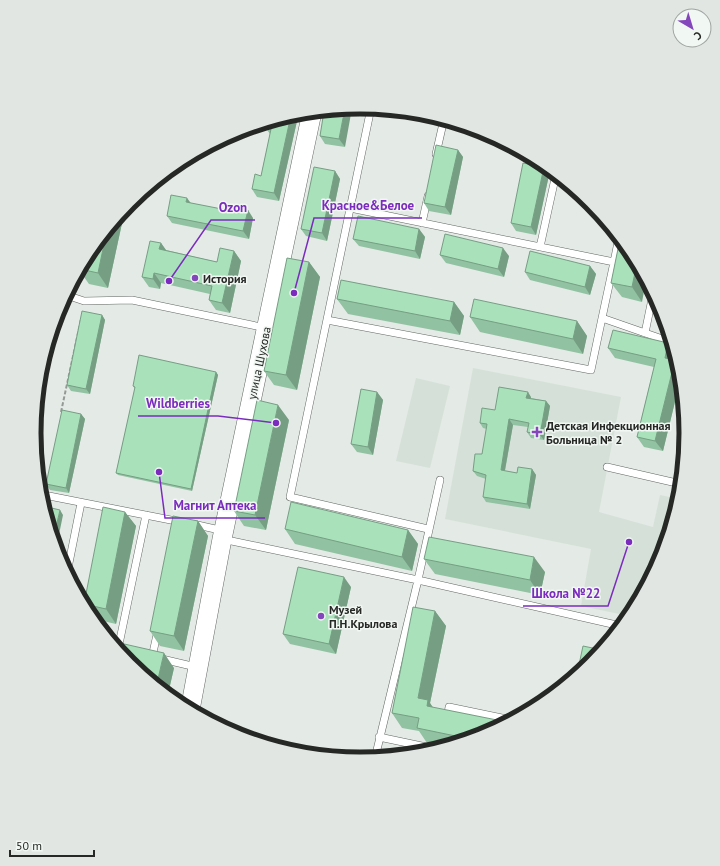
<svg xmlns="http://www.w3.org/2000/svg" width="720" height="866" font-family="'PT Sans',sans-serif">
	<rect width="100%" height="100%" fill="#e4eae6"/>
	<path fill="#d5e1d8" d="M 473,368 L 621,397 L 599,512 L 653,527 L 660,495 L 679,499 L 661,558 L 629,616 L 581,606 L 591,549 L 445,519 Z
		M 416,378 L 450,386 L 430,468 L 396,461 Z"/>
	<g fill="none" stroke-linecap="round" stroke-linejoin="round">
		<defs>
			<path id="lane" d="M 371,108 L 290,497 L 428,529
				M 436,154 L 444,119
				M 350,208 L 614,262 L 619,237
				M 422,223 L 428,196
				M 540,247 L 556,174
				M 614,262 L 602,318 L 671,342
				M 66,295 L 84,301 L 132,300 L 266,328
				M 327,320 L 591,370 L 602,318
				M 645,333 L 653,294
				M 607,467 L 681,484
				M 40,496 L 44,495 L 181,522
				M 193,524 L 224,531
				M 222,539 L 418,580 L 440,480
				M 67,573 L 81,503
				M 118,649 L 146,515
				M 152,657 L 158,630
				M 162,659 L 196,667
				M 447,719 L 449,707 L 512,720
				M 379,737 L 436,749
				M 442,747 L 442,746
				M 375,758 L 418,580 L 621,626"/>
			<path id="secondary" d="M 190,710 L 222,539 L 312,112"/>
		</defs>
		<use href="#lane" stroke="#626764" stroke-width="8"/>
		<use href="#secondary" stroke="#626764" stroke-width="20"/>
		<path stroke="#959996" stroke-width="2" stroke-dasharray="4 2" stroke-linecap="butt" d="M 61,412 L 81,319"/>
		<use href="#lane" stroke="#fff" stroke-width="7"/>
		<use href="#secondary" stroke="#fff" stroke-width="19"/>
	</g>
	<path fill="#91c2a1" d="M 324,111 L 345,147 L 325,144 L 320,136 Z
		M 445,120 L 470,127 L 469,128 L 447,122 Z
		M 297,121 L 279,201 L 257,197 L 252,189 L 261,176 L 270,134 L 265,127 Z
		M 458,150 L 463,157 L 451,215 L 429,211 L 424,203 Z
		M 544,167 L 549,175 L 536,235 L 516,231 L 511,223 Z
		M 335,171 L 340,179 L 327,241 L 306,236 L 301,229 Z
		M 191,203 L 253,218 L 249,239 L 172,223 L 167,216 Z
		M 122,212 L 124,214 L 108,288 L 89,284 L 79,270 L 89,252 Z
		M 419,229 L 425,237 L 420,259 L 359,246 L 353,239 Z
		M 620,239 L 642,302 L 622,297 L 611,283 Z
		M 161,243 L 166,250 L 217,262 L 234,251 L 241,261 L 230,313 L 216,310 L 209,300 L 210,294 L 161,283 L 160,289 L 149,287 L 142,277 Z
		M 440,255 L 509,256 L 504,277 L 446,263 Z
		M 309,262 L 320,277 L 297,390 L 274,385 L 264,371 Z
		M 590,266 L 596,274 L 590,295 L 530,280 L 525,272 Z
		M 337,299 L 454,302 L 464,316 L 460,335 L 348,314 Z
		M 102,315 L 105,320 L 90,394 L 71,391 L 67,385 Z
		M 470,317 L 577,321 L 587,336 L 583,354 L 480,332 Z
		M 608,348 L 675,352 L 675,354 L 674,360 L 680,370 L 681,377 L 663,451 L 644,447 L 637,437 L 654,367 L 615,358 Z
		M 216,372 L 218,375 L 192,491 L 118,475 L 116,473 L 135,389 L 133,386 Z
		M 377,392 L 383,400 L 373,455 L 357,452 L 351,444 Z
		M 531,397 L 531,398 L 546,401 L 550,406 L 544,440 L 531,438 L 527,432 L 528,427 L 513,425 L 505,471 L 517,473 L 532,469 L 536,475 L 530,509 L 486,502 L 483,497 L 486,479 L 477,476 L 473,471 L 482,454 L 487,429 L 483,428 L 480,423 L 495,410 Z
		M 81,414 L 85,419 L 69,493 L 50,490 L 46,484 Z
		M 289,420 L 266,530 L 244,526 L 234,511 Z
		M 125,512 L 136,526 L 116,624 L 94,619 L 84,604 Z
		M 198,521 L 208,536 L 184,651 L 160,646 L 150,631 Z
		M 285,529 L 408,530 L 418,544 L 412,571 L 295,544 Z
		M 424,559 L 545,572 L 540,595 L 435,574 Z
		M 351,587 L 336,654 L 290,644 L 283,634 Z
		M 435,611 L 446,626 L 430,703 L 433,708 L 485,734 L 444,747 L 427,743 L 419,731 L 402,728 L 392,713 Z
		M 129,663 L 174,668 L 168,694 L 165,693 Z"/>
	<path fill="#769e83" d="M 345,108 L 352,108 L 345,147 L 339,139 Z
		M 291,115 L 292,115 L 297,121 L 279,201 L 274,193 Z
		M 458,150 L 463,157 L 451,215 L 445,207 Z
		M 544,167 L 549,175 L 536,235 L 531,227 Z
		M 335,171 L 340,179 L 327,241 L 322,233 Z
		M 187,198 L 193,206 L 186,202 Z
		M 248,210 L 253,218 L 249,239 L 243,231 Z
		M 122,212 L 124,214 L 108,288 L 98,273 L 107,230 Z
		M 419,229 L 425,237 L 420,259 L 415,251 Z
		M 161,243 L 168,253 L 159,249 Z
		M 503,248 L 509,256 L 504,277 L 498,269 Z
		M 234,251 L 241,261 L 230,313 L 222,303 Z
		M 309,262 L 320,277 L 297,390 L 286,375 Z
		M 637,263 L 646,281 L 642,302 L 632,287 Z
		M 590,266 L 596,274 L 590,295 L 585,287 Z
		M 154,273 L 161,283 L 160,289 L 153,279 Z
		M 454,302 L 464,316 L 460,335 L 450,321 Z
		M 102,315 L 105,320 L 90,394 L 86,389 Z
		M 577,321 L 587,336 L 583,354 L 573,339 Z
		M 668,343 L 675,352 L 675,354 L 672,368 L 665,358 Z
		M 675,360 L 678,365 L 680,370 L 681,377 L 663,451 L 655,441 Z
		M 216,372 L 218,375 L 192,491 L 191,489 Z
		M 377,392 L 383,400 L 373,455 L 368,447 Z
		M 528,392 L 531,397 L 530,403 L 526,398 Z
		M 546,401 L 550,406 L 544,440 L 540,435 Z
		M 278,405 L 289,420 L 266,530 L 255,515 Z
		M 81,414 L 85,419 L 69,493 L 66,488 Z
		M 509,419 L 513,425 L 504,475 L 501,470 Z
		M 532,469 L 536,475 L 530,509 L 527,504 Z
		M 60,510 L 63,515 L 56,549 L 53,540 Z
		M 125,512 L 136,526 L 116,624 L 106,609 Z
		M 198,521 L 208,536 L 184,651 L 174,636 Z
		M 408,530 L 418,544 L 412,571 L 402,557 Z
		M 534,557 L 545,572 L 540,595 L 530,580 Z
		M 344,577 L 351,587 L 336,654 L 329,644 Z
		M 435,611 L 446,626 L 430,703 L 438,715 L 437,721 L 418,698 Z
		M 164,653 L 174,668 L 168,694 L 158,679 Z"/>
	<path fill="#a9e1bb" stroke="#769e83" d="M 345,108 L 339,139 L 320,136 L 324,111 Z
		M 291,115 L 274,193 L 252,189 L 255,174 L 261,176 L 271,129 L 265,127 L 267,122 Z
		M 436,145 L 458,150 L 445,207 L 424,203 Z
		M 523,163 L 544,167 L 531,227 L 511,223 Z
		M 314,167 L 335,171 L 322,233 L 301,229 Z
		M 171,195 L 187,198 L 186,202 L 232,211 L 233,207 L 248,210 L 243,231 L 167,216 Z
		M 358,216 L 419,229 L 415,251 L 353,239 Z
		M 107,230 L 98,273 L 80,269 L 89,252 Z
		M 445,234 L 503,248 L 498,269 L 440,255 Z
		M 620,239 L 631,252 L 637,263 L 632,287 L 611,283 Z
		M 150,241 L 161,243 L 159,249 L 217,262 L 220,248 L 234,251 L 222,303 L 209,300 L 212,286 L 154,273 L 153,279 L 142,277 Z
		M 530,251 L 590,266 L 585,287 L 525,272 Z
		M 287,258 L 309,262 L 286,375 L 264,371 Z
		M 341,280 L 454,302 L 450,321 L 337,299 Z
		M 474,299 L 577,321 L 573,339 L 470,317 Z
		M 82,311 L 102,315 L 86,389 L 67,385 Z
		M 613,330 L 668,343 L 665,358 L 675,360 L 655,441 L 637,437 L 656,359 L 608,348 Z
		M 139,355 L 216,372 L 191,489 L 116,473 L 135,387 L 133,386 Z
		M 499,387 L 528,392 L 526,398 L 546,401 L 540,435 L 527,432 L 529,423 L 509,419 L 501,470 L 517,473 L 518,467 L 532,469 L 527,504 L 483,497 L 486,475 L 473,471 L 475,454 L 482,454 L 487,424 L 480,423 L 482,408 L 495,410 Z
		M 361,389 L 377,392 L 368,447 L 351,444 Z
		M 257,400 L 278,405 L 255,515 L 234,511 Z
		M 62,410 L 81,414 L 66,488 L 46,484 Z
		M 291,502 L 408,530 L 402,557 L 285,529 Z
		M 43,506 L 60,510 L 53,540 Z
		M 103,507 L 125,512 L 106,609 L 84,604 Z
		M 173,516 L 198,521 L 174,636 L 150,631 Z
		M 429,537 L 534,557 L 530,580 L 424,559 Z
		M 298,567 L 344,577 L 329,644 L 283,634 Z
		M 413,607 L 435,611 L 418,698 L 428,700 L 427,706 L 507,722 L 485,734 L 470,739 L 417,728 L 419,718 L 392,713 Z
		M 111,641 L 164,653 L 158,679 L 144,676 L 129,663 Z
		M 583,646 L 602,650 L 590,664 L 577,674 Z"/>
	<g fill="#8346bb" stroke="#f1f7f3" stroke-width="1.5">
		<circle cx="195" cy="278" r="4"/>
		<path d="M535 426h4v4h4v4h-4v4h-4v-4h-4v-4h4z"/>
		<circle cx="321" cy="616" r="4"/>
	</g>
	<g text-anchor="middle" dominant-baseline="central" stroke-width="3" stroke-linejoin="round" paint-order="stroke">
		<g font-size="12" font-weight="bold" fill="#262826" stroke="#f1f7f3" text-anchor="start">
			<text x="203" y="278">История</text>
			<text x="546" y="425">Детская Инфекционная<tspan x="546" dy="14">Больница № 2</tspan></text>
			<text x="329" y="609">Музей<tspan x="329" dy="14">П.Н.Крылова</tspan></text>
		</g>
		<g font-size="12" fill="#262826" stroke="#f1f7f3">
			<text transform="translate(259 363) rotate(-78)">улица Шухова</text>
		</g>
	</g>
	<path d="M0 0H720V866H0ZM41 433a319 319 0 1 1 638 0a319 319 0 1 1-638 0Z" fill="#e1e6e3" fill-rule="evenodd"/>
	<path fill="none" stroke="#262826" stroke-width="5" d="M41 433a319 319 0 1 1 638 0a319 319 0 1 1-638 0Z"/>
	<path fill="none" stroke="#7b2cbf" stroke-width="1.5" d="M294 293L314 218H422M169 281L211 220H255M276 423L218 416H138M159 472L165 518H265M629 542L608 606H523"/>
	<g fill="#7b2cbf" stroke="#f1f7f3" stroke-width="1.5">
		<circle cx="294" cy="293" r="4"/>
		<circle cx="169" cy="281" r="4"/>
		<circle cx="276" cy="423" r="4"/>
		<circle cx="159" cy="472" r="4"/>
		<circle cx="629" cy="542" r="4"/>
	</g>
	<g font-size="13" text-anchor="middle" font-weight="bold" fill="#7b2cbf" stroke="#f1f7f3" stroke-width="3" stroke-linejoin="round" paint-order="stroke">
		<text x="368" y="210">Красное&amp;Белое</text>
		<text x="233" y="212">Ozon</text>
		<text x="178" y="408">Wildberries</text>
		<text x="215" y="510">Магнит Аптека</text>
		<text x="566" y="598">Школа №22</text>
	</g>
	<g transform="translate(692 28) rotate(142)"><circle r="19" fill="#f1f7f3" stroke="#a0a4a1"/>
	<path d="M0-3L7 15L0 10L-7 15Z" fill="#8346bb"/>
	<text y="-6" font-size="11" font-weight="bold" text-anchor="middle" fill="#262826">С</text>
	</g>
	<path d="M10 850v6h84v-6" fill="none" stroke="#262826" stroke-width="2"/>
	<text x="16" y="850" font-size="12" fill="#262826" stroke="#f1f7f3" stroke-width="3" paint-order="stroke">50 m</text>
</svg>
